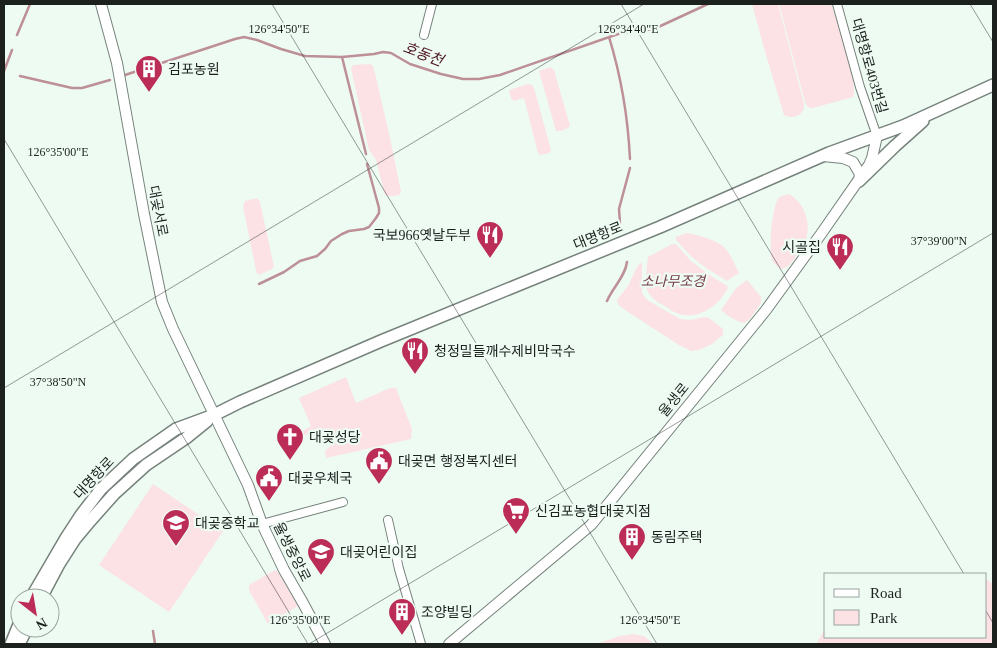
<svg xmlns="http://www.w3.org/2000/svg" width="997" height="648" font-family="'Times New Roman','Noto Sans KR',serif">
	<rect width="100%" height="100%" fill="#edfbf3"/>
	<path fill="#fce1e5" d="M 752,4 L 778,4 L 804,104 C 805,115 793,120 784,115 L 766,55 Z
		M 779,4 L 831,4 C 837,21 859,84 853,97 L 813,108 C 809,108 807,106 805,102 Z
		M 370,64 L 373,66 L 375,73 L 390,138 L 401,192 L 399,195 C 394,196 390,197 385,195 L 376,160 L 369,150 L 351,68 L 353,65 Z
		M 551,67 L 554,70 L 570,126 C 567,130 561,131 556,131 L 539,71 Z
		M 528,84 L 532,85 L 534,88 L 551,150 L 549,153 L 540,155 L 538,153 L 524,98 L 514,101 L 511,98 L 509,91 L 512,89 Z
		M 789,194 C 803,202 810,219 807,235 C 806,242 802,247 798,253 C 793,260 791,266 782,269 C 779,268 775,265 773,262 C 768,252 772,208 778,199 C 780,196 785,195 789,194 Z
		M 257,198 L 260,202 L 274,267 L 272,269 L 259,275 L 257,273 L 256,270 L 243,207 L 245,201 Z
		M 687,233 C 698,235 717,240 725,248 C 731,255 735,265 739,273 L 727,281 C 714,273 697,263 687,252 C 683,248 680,244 676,240 L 676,237 Z
		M 672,244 L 676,244 L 691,261 L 711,276 L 726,285 L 728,287 C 722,303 701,318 684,315 C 676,314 669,309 663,305 C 656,301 649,297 647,289 C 645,281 647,266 648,257 Z
		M 642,262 L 642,293 L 647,300 L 680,319 L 691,320 L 704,317 L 709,318 L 723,329 L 723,335 L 712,344 L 699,350 L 691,351 L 679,345 L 622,308 L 618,304 L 617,300 L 628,286 L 637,267 Z
		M 747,280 L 761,297 L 761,303 L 750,319 L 744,323 C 735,321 728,316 721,310 L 736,288 Z
		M 346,377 L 356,403 L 390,388 L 396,388 L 412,429 L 411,439 L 326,458 L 325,451 L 337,440 L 335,431 L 318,431 L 304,435 L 300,433 L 311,426 L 299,398 Z
		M 153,484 L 223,531 L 169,612 L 99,565 Z
		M 275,570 L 278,572 L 298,606 L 268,624 L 249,590 L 249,585 Z
		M 986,579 L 993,584 L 993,644 L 816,644 L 826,627 L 826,637 L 986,637 Z
		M 633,634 L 644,636 L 654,644 L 596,644 L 620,636 Z"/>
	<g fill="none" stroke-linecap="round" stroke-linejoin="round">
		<path stroke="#bd8f96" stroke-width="2.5" d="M 17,35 L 30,4
			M 609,37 C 621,76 628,118 630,159
			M 342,57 L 366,154
			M 4,71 L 12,50
			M 125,75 L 235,39 L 244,37 L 257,40 L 281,49 L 305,56 L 342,57 L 374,54 L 383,52 L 391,53 L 410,64 L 441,74 L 463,79 L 479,79 L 500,75 L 618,34 L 654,29 L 708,4
			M 20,76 L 72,88 L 82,88 L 110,80
			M 620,223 L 619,209 L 630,168
			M 259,284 L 284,272 L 300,261 L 317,256 L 325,249 L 331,241 L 342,234 L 349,231 L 364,229 L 369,227 L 376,218 L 379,213 L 379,208 L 367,164
			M 607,301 C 613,287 625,277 627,262
			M 153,631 L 155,644"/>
		<defs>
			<path id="minor" d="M 837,4 L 860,87 L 877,136
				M 424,35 L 432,4
				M 388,520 L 399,569 L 421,644
				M 262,524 L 343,502"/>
			<path id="tertiary" d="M 101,4 L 117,63 L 144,214 L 162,302 L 173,329 L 248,485 L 262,524 L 284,570 L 303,603 L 325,644
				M 823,156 L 843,158 L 853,162 L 860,174 L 859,181
				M 449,644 L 591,525 L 766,310 L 821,234 L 869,165 L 872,158 L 877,136"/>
			<path id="secondary" d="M 859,181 L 895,146 L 923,121
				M 31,598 L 66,538 L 81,515 L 101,489 L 133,459 L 176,429 L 214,415 L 240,402 L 381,341 L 660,227 L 829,153 L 903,126 L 993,85
				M 41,598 L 59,564 L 75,539 L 90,521 L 114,494 L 146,465 L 186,438 L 207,421
				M 11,644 L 20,622
				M 19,644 L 27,628"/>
		</defs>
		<use href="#minor" stroke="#76827b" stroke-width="10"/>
		<use href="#tertiary" stroke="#76827b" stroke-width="12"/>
		<use href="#secondary" stroke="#76827b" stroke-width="14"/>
		<use href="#minor" stroke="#fff" stroke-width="8"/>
		<use href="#tertiary" stroke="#fff" stroke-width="10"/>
		<use href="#secondary" stroke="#fff" stroke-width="11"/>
	</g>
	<path fill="none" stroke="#1c211e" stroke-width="1" stroke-opacity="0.45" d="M 272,4 L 657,644M 621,4 L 964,574M 970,4 L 993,42M 4,139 L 308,644M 4,388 L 644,4M 986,611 L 993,623M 309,644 L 993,233"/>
	<defs>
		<symbol id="building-pin" viewBox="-11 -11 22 30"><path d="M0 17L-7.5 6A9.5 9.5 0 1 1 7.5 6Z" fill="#bb2c56" stroke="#edfbf3"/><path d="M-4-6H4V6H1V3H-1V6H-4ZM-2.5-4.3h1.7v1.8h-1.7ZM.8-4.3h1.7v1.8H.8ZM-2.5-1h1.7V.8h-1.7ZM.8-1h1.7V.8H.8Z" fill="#fff"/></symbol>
		<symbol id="restaurant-pin" viewBox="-11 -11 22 30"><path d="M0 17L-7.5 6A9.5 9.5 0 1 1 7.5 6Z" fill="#bb2c56" stroke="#edfbf3"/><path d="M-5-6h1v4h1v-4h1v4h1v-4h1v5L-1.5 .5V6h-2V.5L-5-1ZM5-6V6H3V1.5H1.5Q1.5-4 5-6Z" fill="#fff"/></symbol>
		<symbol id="church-pin" viewBox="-11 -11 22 30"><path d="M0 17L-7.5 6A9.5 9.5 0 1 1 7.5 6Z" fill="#bb2c56" stroke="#edfbf3"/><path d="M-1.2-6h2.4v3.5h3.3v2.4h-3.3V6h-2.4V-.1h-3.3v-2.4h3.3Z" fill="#fff"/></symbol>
		<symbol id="civic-pin" viewBox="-11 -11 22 30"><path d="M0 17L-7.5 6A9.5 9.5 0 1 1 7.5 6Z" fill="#bb2c56" stroke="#edfbf3"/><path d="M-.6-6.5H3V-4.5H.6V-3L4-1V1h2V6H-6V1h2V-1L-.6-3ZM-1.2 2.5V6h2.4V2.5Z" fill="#fff"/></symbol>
		<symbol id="supermarket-pin" viewBox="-11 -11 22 30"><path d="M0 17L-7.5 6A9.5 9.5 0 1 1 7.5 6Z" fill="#bb2c56" stroke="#edfbf3"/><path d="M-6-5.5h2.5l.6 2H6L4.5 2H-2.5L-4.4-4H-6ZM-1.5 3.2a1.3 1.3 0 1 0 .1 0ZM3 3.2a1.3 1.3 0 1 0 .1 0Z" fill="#fff"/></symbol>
		<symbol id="school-pin" viewBox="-11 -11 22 30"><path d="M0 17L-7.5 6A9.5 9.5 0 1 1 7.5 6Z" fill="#bb2c56" stroke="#edfbf3"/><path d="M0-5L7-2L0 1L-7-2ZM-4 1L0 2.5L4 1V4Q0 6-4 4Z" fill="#fff"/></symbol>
	</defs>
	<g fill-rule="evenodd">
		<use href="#building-pin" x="133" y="53" width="32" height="43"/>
		<use href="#restaurant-pin" x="474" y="219" width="32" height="43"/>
		<use href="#restaurant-pin" x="824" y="231" width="32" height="43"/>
		<use href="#restaurant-pin" x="399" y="335" width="32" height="43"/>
		<use href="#church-pin" x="274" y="421" width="32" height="43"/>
		<use href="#civic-pin" x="363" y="445" width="32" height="43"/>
		<use href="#civic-pin" x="253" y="462" width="32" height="43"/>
		<use href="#supermarket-pin" x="500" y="495" width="32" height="43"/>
		<use href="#school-pin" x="160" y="507" width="32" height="43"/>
		<use href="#building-pin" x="616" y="521" width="32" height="43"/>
		<use href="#school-pin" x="305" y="536" width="32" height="43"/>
		<use href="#building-pin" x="386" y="596" width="32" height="43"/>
	</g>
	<g text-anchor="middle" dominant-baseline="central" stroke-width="4.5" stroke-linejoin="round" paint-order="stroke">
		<g font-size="14" fill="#1c211e" stroke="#edfbf3">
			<text transform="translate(869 66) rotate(74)">대명항로403번길</text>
			<text transform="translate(158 211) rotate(79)">대곶서로</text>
			<text transform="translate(598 236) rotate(-22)">대명항로</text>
			<text transform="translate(674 400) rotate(-51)">율생로</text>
			<text transform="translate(94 478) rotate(-47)">대명항로</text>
			<text transform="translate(292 552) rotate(63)">율생중앙로</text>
		</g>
		<g font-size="14" fill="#1c211e" stroke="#edfbf3" text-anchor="start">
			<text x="168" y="69">김포농원</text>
			<text x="471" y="235" text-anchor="end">국보966옛날두부</text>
			<text x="821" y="247" text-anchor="end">시골집</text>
			<text x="434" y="351">청정밀들깨수제비막국수</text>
			<text x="309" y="437">대곶성당</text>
			<text x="398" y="461">대곶면 행정복지센터</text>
			<text x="288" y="478">대곶우체국</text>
			<text x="535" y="511">신김포농협대곶지점</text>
			<text x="195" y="523">대곶중학교</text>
			<text x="651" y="537">동림주택</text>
			<text x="340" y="552">대곶어린이집</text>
			<text x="421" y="612">조양빌딩</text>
		</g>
		<g font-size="14" font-style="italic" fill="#773a46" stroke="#edfbf3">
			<text x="673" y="281">소나무조경</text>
		</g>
		<g font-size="15" font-style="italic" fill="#4e1524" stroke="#edfbf3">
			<text transform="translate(423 54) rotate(21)">호동천</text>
		</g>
	</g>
	<g font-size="12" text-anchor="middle" fill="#1c211e" stroke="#edfbf3" stroke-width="4.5" stroke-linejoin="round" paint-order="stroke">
		<text x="279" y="33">126°34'50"E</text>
		<text x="628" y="33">126°34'40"E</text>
		<text x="58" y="156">126°35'00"E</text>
		<text x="939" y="245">37°39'00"N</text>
		<text x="58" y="386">37°38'50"N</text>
		<text x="300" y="624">126°35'00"E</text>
		<text x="650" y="624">126°34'50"E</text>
	</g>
	<rect width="997" height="648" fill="none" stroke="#1c211e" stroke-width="10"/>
	<rect x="824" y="573" width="162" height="65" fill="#edfbf3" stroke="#99a49e"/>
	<rect x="834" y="589" width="25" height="8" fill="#ffffff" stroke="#99a49e"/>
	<text x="870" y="598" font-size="15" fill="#1c211e">Road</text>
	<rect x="834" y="610" width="25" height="15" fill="#fce1e5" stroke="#99a49e"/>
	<text x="870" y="623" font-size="15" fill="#1c211e">Park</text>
	<g transform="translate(35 613) rotate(149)"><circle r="24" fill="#edfbf3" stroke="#99a49e"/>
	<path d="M0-4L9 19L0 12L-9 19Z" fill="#bb2c56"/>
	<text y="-8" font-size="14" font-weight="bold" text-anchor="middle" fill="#1c211e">N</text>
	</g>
</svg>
